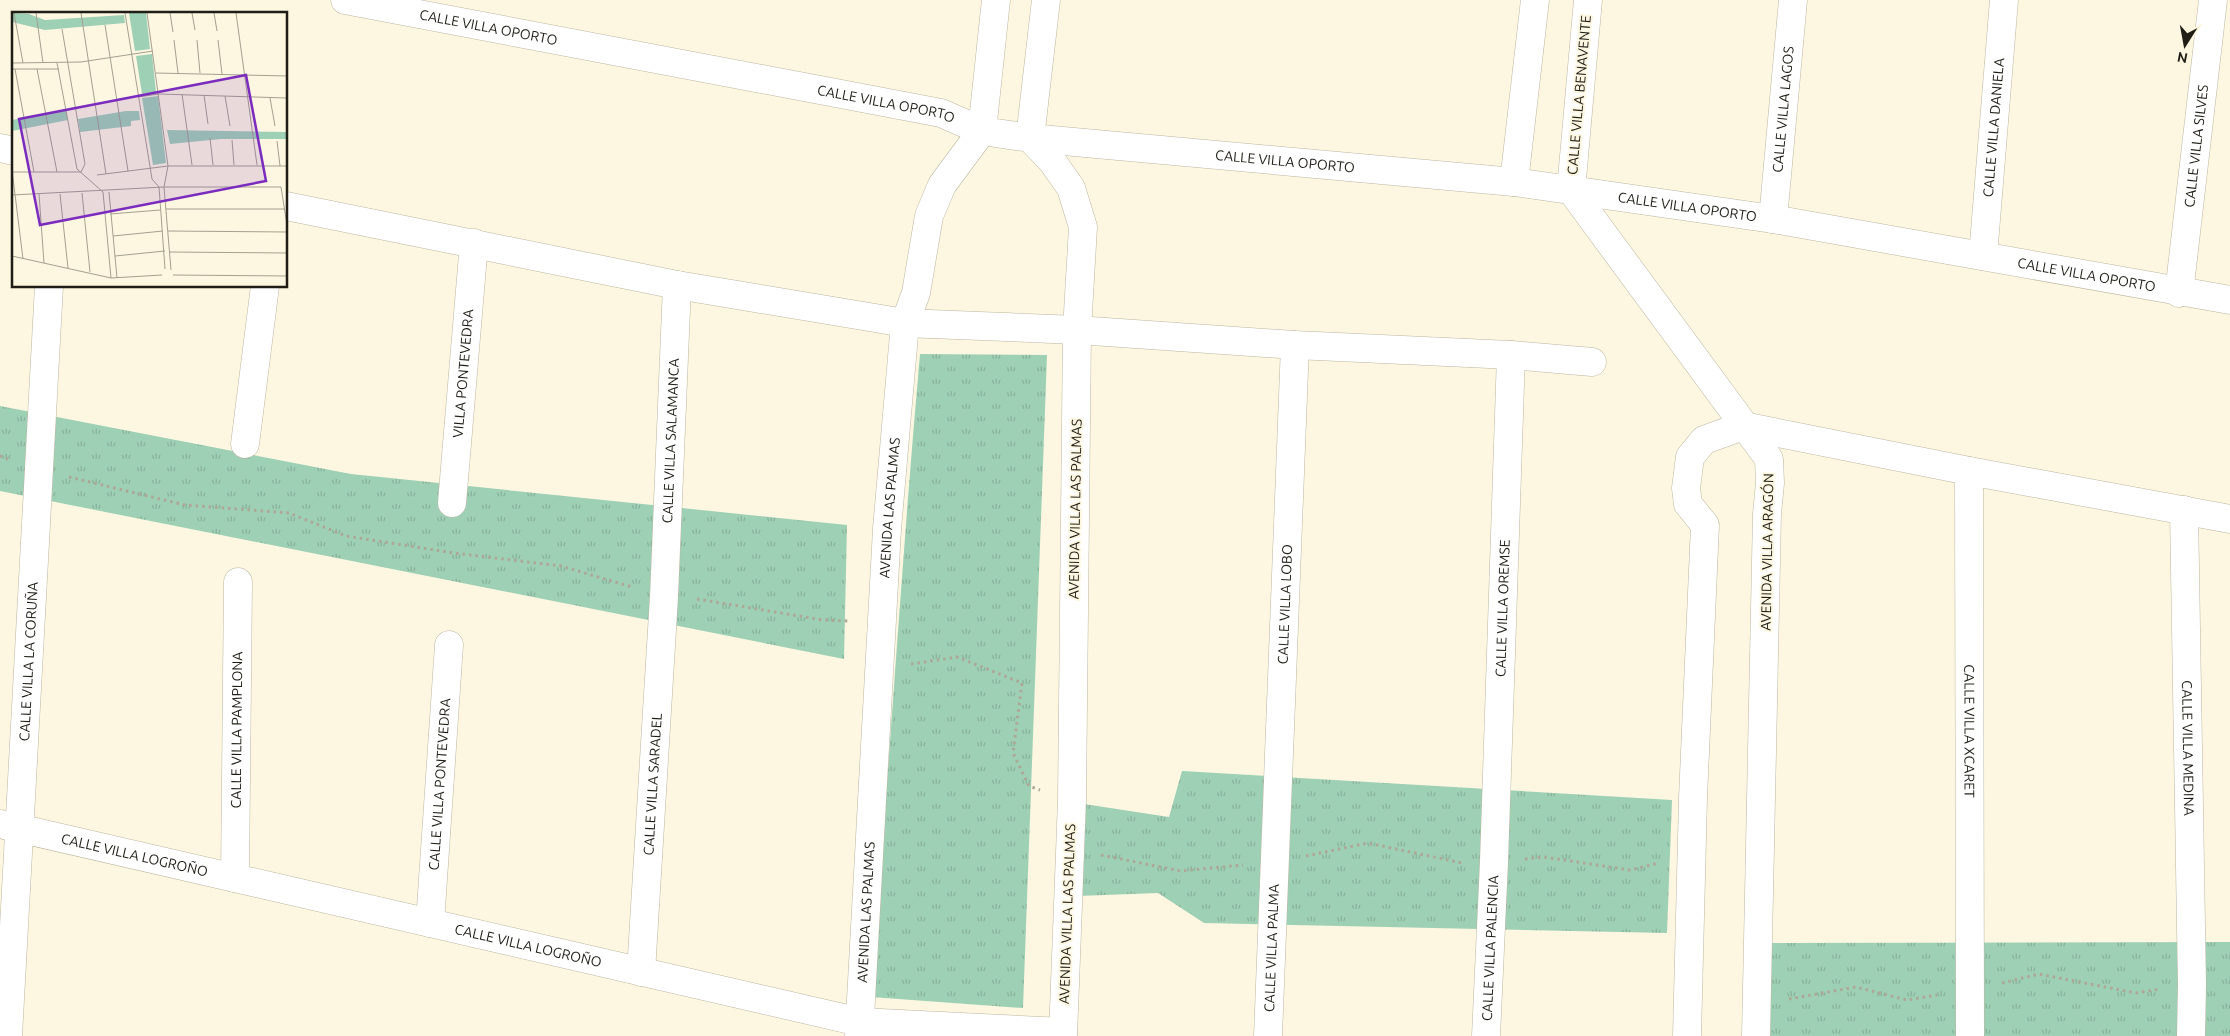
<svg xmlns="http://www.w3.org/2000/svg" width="2230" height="1036" font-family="Ubuntu,sans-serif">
	<defs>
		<pattern id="grass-tufts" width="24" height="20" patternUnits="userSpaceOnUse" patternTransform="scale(1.25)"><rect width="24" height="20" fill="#9ed0b5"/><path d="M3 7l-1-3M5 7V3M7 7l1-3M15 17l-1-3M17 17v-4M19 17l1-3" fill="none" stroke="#88b29b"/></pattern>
	</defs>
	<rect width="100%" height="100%" fill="#fdf7e1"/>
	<path fill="url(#grass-tufts)" d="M 920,354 L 1047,355 L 1023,1008 L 871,997 C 888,783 901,568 920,354 Z
		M 0,406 L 351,474 L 847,525 L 844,659 L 0,491 Z
		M 1182,771 L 1672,800 L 1667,933 L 1204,923 L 1158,893 L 1078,896 L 1084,804 L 1169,817 Z
		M 2230,942 L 2230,1036 L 1770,1036 L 1771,943 Z"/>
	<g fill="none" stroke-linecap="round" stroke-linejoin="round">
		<defs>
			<g id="minor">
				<path id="s1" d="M 345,0 L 941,113 L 982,131 L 1030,138 L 1514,182 L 1773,219 L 2230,300"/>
				<path d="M 1046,0 L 1030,138 L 1052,161 L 1071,188 L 1083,227 L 1077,330 L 1072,800 L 1063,1036"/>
				<path d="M 1588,0 L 1571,190 L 1769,459 L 1770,483 L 1767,514 L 1756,1036"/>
				<path d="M 0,148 L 14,151"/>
				<path d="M 1514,182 L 1535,0"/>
				<path d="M 286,206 L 677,285 L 905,323 L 1077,330 L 1295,345 L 1511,355 L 1592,362"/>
				<path id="s2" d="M 1773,219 L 1793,0"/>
				<path id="s3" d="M 1983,256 L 2004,0"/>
				<path id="s4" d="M 2179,293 L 2213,0"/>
				<path d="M 1743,426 L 1969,471 L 2230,519"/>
				<path d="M 245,444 L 265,286"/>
				<path id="s5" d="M 1969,471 L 1970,1036"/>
				<path id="s6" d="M 452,503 L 474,243"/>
				<path id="s7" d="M 2184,510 L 2192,985 L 2191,1036"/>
				<path id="s8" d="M 0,824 L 860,1022 L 1063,1032"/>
				<path id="s9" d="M 235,878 L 238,582"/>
				<path id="s10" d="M 430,923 L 449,645"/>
				<path id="s11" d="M 641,972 L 664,597 L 677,285"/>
				<path id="s12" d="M 8,1036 L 49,286"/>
				<path id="s13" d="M 859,1036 L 887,529 L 905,323 L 916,293 L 929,216 L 942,185 L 982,131 L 996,0"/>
				<path id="s14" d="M 1268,1036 L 1295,345"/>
				<path id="s15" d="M 1486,1036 L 1494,862 L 1511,355"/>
				<path d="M 1687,1036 L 1693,798 L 1705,525 L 1688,504 L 1686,488 L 1690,457 L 1704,440 L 1743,426"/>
			</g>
		</defs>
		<use href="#minor" stroke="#bcb6a2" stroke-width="29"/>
		<path stroke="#aca797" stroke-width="3" stroke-dasharray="2.5 4" stroke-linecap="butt" d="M 0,456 L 8,459
			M 69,477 L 185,505 L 289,513 L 346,536 L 454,553 L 561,566 L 632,587
			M 697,599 L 823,620 L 849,621
			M 911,664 L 957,657 L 1022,683 L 1013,753 L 1029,786 L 1040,790
			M 1101,855 L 1181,871 L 1243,865
			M 1306,856 L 1368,843 L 1462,863
			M 1525,859 L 1544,857 L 1630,870 L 1659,863
			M 2002,983 L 2039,974 L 2136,993 L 2160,989
			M 1789,999 L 1856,987 L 1907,1000 L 1937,995"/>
		<use href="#minor" stroke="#fff" stroke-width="28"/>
	</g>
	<g text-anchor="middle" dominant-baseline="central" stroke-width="4" stroke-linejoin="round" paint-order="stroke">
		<g font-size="14" fill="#1f1d16" stroke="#fdf7e1">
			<text stroke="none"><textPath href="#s1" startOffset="146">CALLE VILLA OPORTO</textPath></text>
			<text transform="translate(1579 95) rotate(-85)">CALLE VILLA BENAVENTE</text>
			<text stroke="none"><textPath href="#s1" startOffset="551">CALLE VILLA OPORTO</textPath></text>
			<text stroke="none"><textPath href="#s2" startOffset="110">CALLE VILLA LAGOS</textPath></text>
			<text stroke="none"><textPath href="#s3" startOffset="129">CALLE VILLA DANIELA</textPath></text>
			<text stroke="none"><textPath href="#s4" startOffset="148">CALLE VILLA SILVES</textPath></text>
			<text stroke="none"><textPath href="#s1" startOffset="956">CALLE VILLA OPORTO</textPath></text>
			<text stroke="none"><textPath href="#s1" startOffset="1361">CALLE VILLA OPORTO</textPath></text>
			<text stroke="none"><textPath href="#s1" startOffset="1766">CALLE VILLA OPORTO</textPath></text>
			<text stroke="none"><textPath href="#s6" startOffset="130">VILLA PONTEVEDRA</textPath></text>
			<text stroke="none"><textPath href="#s11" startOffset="532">CALLE VILLA SALAMANCA</textPath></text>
			<text stroke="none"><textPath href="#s13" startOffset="529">AVENIDA LAS PALMAS</textPath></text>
			<text transform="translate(1075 509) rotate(-89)">AVENIDA VILLA LAS PALMAS</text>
			<text transform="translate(1767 552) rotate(-89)">AVENIDA VILLA ARAGÓN</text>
			<text stroke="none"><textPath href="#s14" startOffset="432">CALLE VILLA LOBO</textPath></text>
			<text stroke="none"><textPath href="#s15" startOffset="428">CALLE VILLA OREMSE</textPath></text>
			<text stroke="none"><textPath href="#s12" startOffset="375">CALLE VILLA LA CORUÑA</textPath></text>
			<text stroke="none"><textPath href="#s9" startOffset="148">CALLE VILLA PAMPLONA</textPath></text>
			<text stroke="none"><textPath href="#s5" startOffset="260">CALLE VILLA XCARET</textPath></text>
			<text stroke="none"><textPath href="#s7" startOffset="238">CALLE VILLA MEDINA</textPath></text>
			<text stroke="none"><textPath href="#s10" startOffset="139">CALLE VILLA PONTEVEDRA</textPath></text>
			<text stroke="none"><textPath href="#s11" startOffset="188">CALLE VILLA SARADEL</textPath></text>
			<text stroke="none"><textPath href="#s8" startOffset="138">CALLE VILLA LOGROÑO</textPath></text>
			<text stroke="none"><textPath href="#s13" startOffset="124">AVENIDA LAS PALMAS</textPath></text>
			<text transform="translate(1067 914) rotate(-88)">AVENIDA VILLA LAS PALMAS</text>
			<text stroke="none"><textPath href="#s8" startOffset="542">CALLE VILLA LOGROÑO</textPath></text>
			<text stroke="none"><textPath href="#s14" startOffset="88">CALLE VILLA PALMA</textPath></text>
			<text stroke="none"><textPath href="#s15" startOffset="88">CALLE VILLA PALENCIA</textPath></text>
		</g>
	</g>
	<g transform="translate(12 12)">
		<rect width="275" height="275" fill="#fdf7e1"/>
		<path d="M 0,1 L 17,2 L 33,8 L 112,3 L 113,11 L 33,18 L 0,10 ZM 117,1 L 134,1 L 138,37 L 123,39 ZM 140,42 L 144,80 L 130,82 L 124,44 ZM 146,84 L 154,151 L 141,153 L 130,86 ZM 54,98 L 56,108 L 0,119 L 0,108 ZM 114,99 L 127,99 L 128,108 L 119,109 L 119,114 L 68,120 L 66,107 ZM 155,118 L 275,120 L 275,127 L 209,127 L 158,132 Z" fill="#9ed0b5"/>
		<path fill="none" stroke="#a4a090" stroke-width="1" d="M 2,1 L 11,51M 24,1 L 31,51M 69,1 L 94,162M 113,1 L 140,167 L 147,175 L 153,257M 135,1 L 156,154 L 152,175 L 159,258M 158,1 L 161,20M 180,1 L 183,18M 202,1 L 205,19M 224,1 L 245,153M 93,13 L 116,159M 50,17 L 73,152 L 69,160M 162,28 L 166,61M 185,28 L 188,61M 206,28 L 210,62M 0,51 L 69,50 L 141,39M 45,51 L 65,157 L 91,180 L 99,266M 1,57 L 47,57M 3,57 L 22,160M 25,57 L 45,160M 144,61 L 275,64M 170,82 L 180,153M 192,83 L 196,112M 213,84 L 218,114M 126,85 L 147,82 L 275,86M 258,86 L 263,114M 198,126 L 201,153M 220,128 L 222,153M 265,129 L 268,154M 0,158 L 11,247M 1,160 L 69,160M 85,163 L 156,154 L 275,154M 97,180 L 105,266M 70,181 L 78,260M 27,182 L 32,251M 48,182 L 56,256M 0,183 L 152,175 L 269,175 L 275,213M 154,197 L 273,197M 98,202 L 148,198M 156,219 L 275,220M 101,224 L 151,219M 158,240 L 275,241M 0,244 L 99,266 L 150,263M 103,244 L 153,239M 161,263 L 275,264"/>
		<path fill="#7b2cbf" fill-opacity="0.15" stroke="#7b2cbf" stroke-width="2.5" d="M 234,63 L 254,169 L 28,213 L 7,107 Z"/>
		<rect width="275" height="275" fill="none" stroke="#1f1d16" stroke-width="2.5"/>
	</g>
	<g transform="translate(2185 45) rotate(191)" stroke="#fdf7e1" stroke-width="4" paint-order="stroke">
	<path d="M0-4L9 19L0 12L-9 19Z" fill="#1f1d16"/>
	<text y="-8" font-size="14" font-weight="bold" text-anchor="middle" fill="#1f1d16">N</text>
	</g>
</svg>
